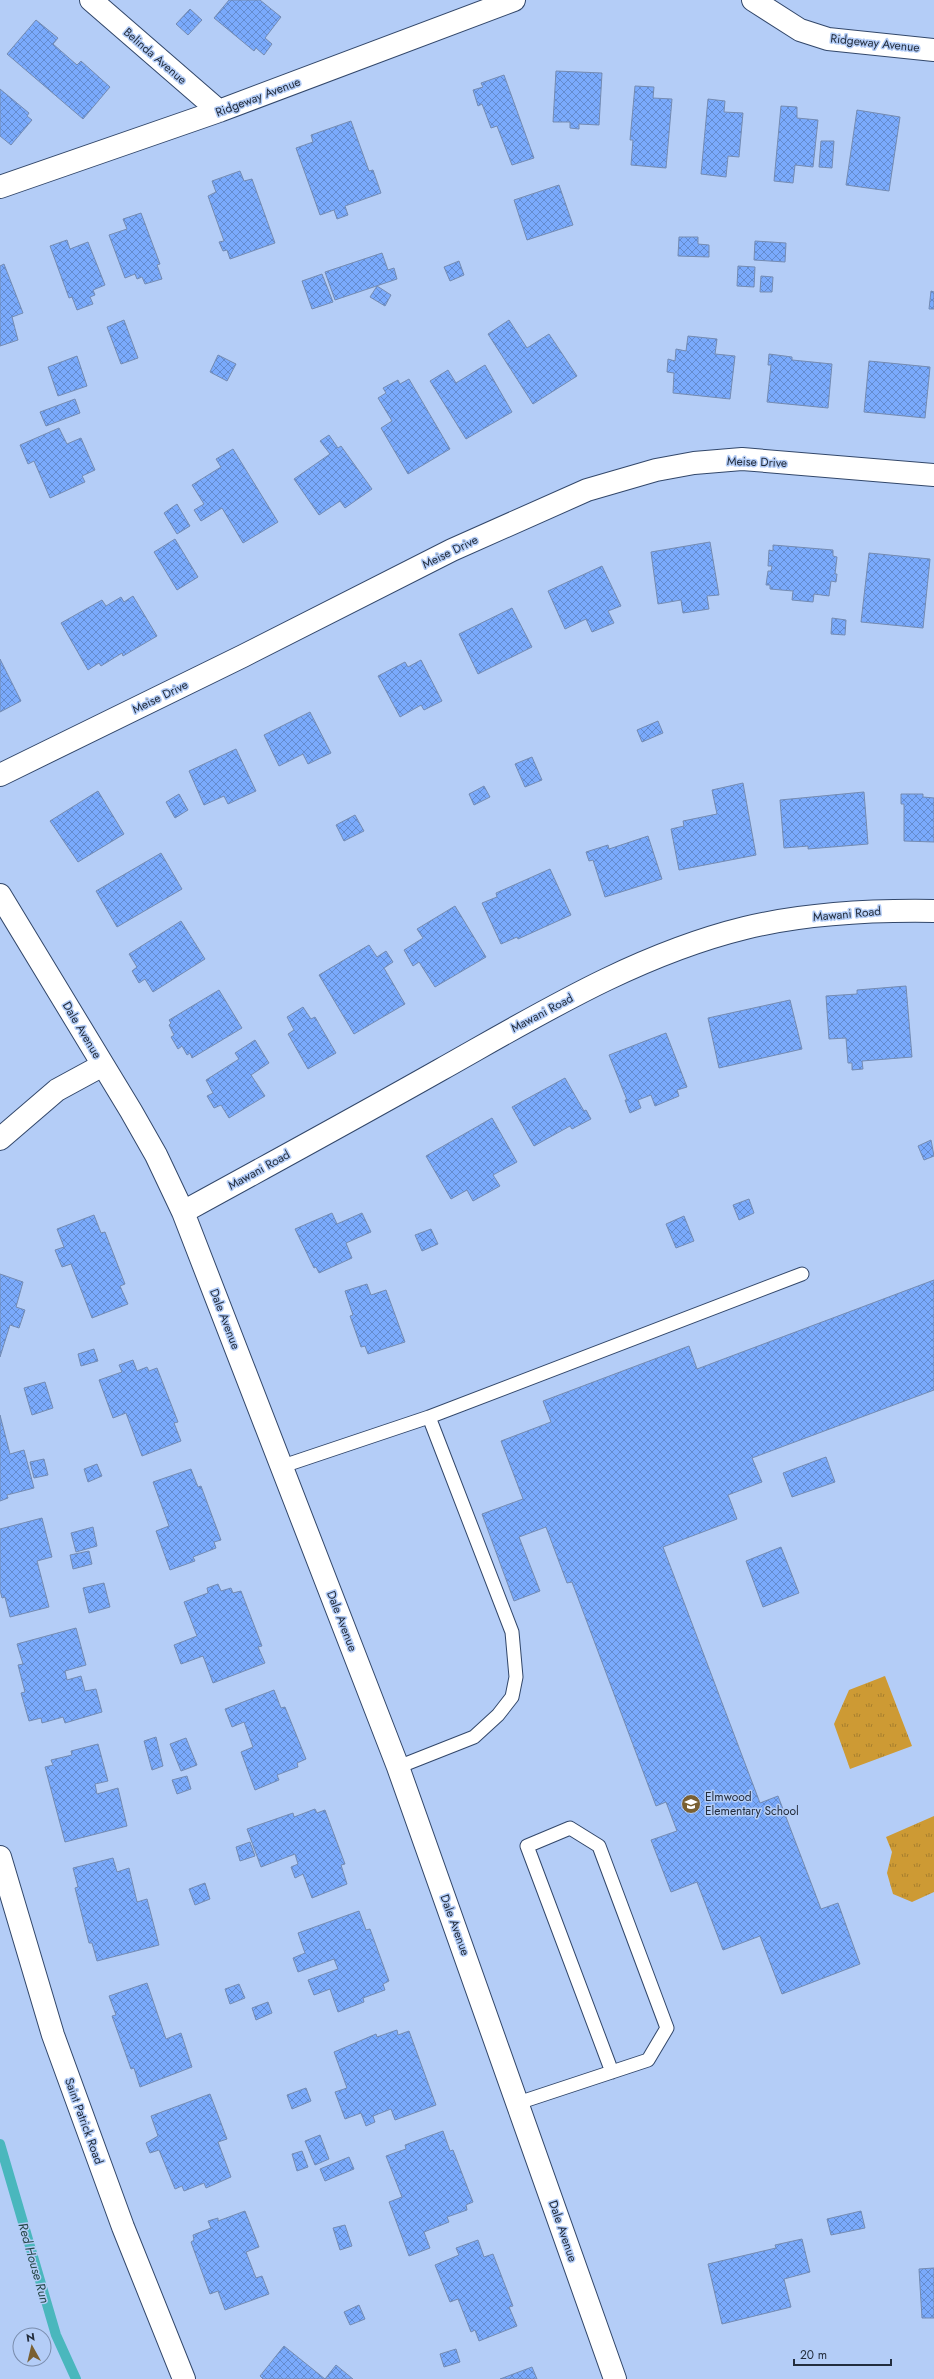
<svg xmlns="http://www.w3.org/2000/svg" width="934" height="2379" font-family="Jost,sans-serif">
	<defs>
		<pattern id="park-tufts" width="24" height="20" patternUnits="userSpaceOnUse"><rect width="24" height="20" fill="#cd9a34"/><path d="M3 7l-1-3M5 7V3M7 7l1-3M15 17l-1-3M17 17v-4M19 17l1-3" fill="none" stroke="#a67e2d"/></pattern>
		<pattern id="building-cross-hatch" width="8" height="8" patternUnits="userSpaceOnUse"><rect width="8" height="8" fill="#7aaafc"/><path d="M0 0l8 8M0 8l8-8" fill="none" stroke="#648bcd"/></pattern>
	</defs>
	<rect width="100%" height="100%" fill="#b4cdf7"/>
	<path fill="url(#park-tufts)" d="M 885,1676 L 912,1746 L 850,1769 L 834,1724 L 849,1690 Z
		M 934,1816 L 934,1892 L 912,1902 L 893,1894 L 887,1873 L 892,1852 L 886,1837 Z"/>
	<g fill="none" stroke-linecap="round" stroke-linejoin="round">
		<path stroke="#4ab7bd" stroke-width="10" d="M 0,2144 L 56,2335 L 76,2379"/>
	</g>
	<path fill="url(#building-cross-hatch)" stroke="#748bb2" d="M 229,0 L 260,0 L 281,17 L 265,38 L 272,44 L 264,55 L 256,48 L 254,51 L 214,18 Z
		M 190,9 L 202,20 L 188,35 L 176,24 Z
		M 36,20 L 58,38 L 53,44 L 77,65 L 81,61 L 110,87 L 83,119 L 7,54 Z
		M 556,71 L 602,73 L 599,125 L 579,124 L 579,129 L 570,128 L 570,122 L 553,122 Z
		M 504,75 L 534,158 L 512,165 L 497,126 L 491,128 L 482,104 L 478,106 L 473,90 L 483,87 L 481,83 Z
		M 635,86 L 654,87 L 653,98 L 672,99 L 666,168 L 631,165 L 633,140 L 630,140 Z
		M 0,89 L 29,113 L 27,116 L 32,120 L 11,145 L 0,136 Z
		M 708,99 L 725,101 L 724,112 L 743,113 L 739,157 L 728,156 L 726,177 L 701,174 Z
		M 781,106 L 797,107 L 797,118 L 818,120 L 813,167 L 795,165 L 793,183 L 774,181 Z
		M 857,110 L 900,117 L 889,191 L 846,185 Z
		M 351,121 L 369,171 L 373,170 L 381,193 L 345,206 L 348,215 L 337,219 L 334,210 L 320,215 L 296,148 L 313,142 L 311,135 Z
		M 821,141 L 834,141 L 832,168 L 819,167 Z
		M 240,171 L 244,181 L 252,179 L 275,243 L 230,259 L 227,250 L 223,251 L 219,242 L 224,241 L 208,196 L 216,192 L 212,181 Z
		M 559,185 L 573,225 L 527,240 L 514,200 Z
		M 141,213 L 160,264 L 157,265 L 162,279 L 145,284 L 142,277 L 137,279 L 135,274 L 125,278 L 109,235 L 127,229 L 123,219 Z
		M 679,237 L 698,237 L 698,244 L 709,245 L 709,257 L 678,256 Z
		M 67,240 L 70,249 L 88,242 L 105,285 L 93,290 L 95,295 L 90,297 L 93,304 L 77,310 L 72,297 L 69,298 L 50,246 Z
		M 755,241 L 786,243 L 785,262 L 754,260 Z
		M 382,253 L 388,270 L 394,268 L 397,279 L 335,300 L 325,272 Z
		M 459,261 L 464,275 L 450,281 L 444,267 Z
		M 4,264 L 23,313 L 12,317 L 18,340 L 0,346 L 0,266 Z
		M 738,266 L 755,267 L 754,287 L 737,286 Z
		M 322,274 L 333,302 L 312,309 L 302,281 Z
		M 761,276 L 773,277 L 772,292 L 760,292 Z
		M 377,286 L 391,295 L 385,306 L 370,297 Z
		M 931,291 L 934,292 L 934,309 L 929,309 Z
		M 124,320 L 138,358 L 121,364 L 107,327 Z
		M 509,320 L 527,348 L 549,334 L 577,376 L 533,404 L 488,334 Z
		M 688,336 L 717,339 L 715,354 L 735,356 L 730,399 L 673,393 L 674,373 L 667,372 L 668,359 L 675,361 L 676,349 L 686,351 Z
		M 769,354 L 792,357 L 792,360 L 832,364 L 828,408 L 767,402 L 771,365 L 768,365 Z
		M 218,355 L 236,364 L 227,381 L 210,372 Z
		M 77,356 L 87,386 L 58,396 L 48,367 Z
		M 869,361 L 930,367 L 925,418 L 864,412 Z
		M 485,365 L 512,412 L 466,439 L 430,381 L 448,370 L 456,383 Z
		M 409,379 L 450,449 L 408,474 L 381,428 L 392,421 L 378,398 L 386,393 L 383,388 L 398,380 L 400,384 Z
		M 75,399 L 80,413 L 46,426 L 40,412 Z
		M 59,428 L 67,444 L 81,438 L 95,470 L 82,476 L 85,482 L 50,498 L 34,461 L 28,464 L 20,445 Z
		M 329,435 L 338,448 L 341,446 L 372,489 L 345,508 L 340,501 L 319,515 L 294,479 L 330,454 L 320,441 Z
		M 233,449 L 278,522 L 243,543 L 222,508 L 201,521 L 194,510 L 204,504 L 192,485 L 221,467 L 216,459 Z
		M 177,504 L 190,526 L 177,534 L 164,513 Z
		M 175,539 L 198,577 L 177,590 L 154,552 Z
		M 710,542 L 719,595 L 707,596 L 709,609 L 683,613 L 681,600 L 658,604 L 651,552 Z
		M 773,545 L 833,550 L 833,556 L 837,557 L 835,574 L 837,574 L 836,582 L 831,581 L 829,596 L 814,594 L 813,602 L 792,600 L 793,591 L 770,589 L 770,585 L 766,585 L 768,571 L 771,571 L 772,566 L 768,566 L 769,550 L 773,551 Z
		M 869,553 L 930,559 L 923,628 L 861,622 Z
		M 602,566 L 621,606 L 608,611 L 614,623 L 592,632 L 586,619 L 565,629 L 548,591 Z
		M 133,596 L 157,636 L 123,656 L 122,653 L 101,666 L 99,663 L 88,670 L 61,623 L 102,600 L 106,606 L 121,597 L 124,602 Z
		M 512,608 L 532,647 L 478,674 L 459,634 Z
		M 832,618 L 846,620 L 845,635 L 831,634 Z
		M 0,659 L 21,701 L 0,712 Z
		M 421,660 L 442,701 L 424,710 L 421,705 L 400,717 L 378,676 L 405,662 L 408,667 Z
		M 310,712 L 331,753 L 308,764 L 303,754 L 279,766 L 264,735 Z
		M 658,721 L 663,733 L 642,742 L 637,730 Z
		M 236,749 L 256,791 L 228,804 L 224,796 L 204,805 L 189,771 Z
		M 532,757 L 542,780 L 525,787 L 515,764 Z
		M 743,783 L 756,855 L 679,870 L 671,829 L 684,826 L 683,821 L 717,814 L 712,790 Z
		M 484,786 L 490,797 L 474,805 L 469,794 Z
		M 98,791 L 124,834 L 78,862 L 50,821 Z
		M 864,792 L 868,844 L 808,849 L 808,846 L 784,848 L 780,800 Z
		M 179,794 L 188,810 L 175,818 L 166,802 Z
		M 901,794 L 923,794 L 923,797 L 934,798 L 934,842 L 904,841 L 904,804 L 901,804 Z
		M 355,815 L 364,831 L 344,841 L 336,825 Z
		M 648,836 L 662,879 L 605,897 L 593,860 L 589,861 L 586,852 L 608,845 L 609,849 Z
		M 161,853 L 182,889 L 117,927 L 96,891 Z
		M 550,869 L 571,915 L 518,939 L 517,937 L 501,944 L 482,903 L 497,897 L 496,893 Z
		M 455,906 L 486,957 L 435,987 L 419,962 L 413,966 L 404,950 L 423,938 L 417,929 Z
		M 181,921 L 205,959 L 153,992 L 145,979 L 139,983 L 132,971 L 137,967 L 129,954 Z
		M 369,945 L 377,957 L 386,951 L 393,962 L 384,968 L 405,1004 L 354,1034 L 319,975 Z
		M 906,986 L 912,1057 L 862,1061 L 863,1069 L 852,1070 L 852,1063 L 848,1063 L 846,1038 L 829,1039 L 826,996 L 857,994 L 857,990 Z
		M 219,990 L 242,1028 L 192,1058 L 190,1053 L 187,1055 L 182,1046 L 178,1049 L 171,1037 L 174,1035 L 169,1025 L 171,1023 L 169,1020 Z
		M 790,1000 L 802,1049 L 719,1068 L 708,1018 Z
		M 303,1007 L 311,1019 L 315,1017 L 336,1053 L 308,1069 L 288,1034 L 294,1030 L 287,1017 Z
		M 666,1033 L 687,1087 L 677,1090 L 679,1096 L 655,1106 L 651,1095 L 638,1100 L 641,1108 L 630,1113 L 625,1100 L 627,1100 L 609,1055 Z
		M 255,1040 L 269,1063 L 251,1075 L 265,1096 L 229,1118 L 221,1105 L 214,1108 L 207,1096 L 213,1093 L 206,1080 L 239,1059 L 235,1053 Z
		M 565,1078 L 584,1111 L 586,1110 L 591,1119 L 572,1129 L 570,1126 L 534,1146 L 512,1107 Z
		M 492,1118 L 517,1162 L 493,1175 L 500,1186 L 473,1201 L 467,1190 L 451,1199 L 426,1156 Z
		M 931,1140 L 934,1156 L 924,1160 L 918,1146 Z
		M 749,1199 L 754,1213 L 739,1220 L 733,1205 Z
		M 332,1213 L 337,1224 L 362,1213 L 371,1232 L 346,1243 L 352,1258 L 319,1273 L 316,1267 L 314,1268 L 295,1229 Z
		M 94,1215 L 101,1233 L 105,1232 L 125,1284 L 120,1286 L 128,1304 L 92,1318 L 71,1264 L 62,1267 L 55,1250 L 64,1247 L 57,1229 Z
		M 684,1216 L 694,1241 L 676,1248 L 666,1224 Z
		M 431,1229 L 438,1244 L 422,1251 L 415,1235 Z
		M 0,1274 L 23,1282 L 16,1307 L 25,1310 L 19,1328 L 10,1325 L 0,1357 Z
		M 934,1280 L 934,1390 L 752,1458 L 762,1482 L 728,1495 L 737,1519 L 663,1547 L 760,1803 L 778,1796 L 821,1909 L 838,1903 L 860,1964 L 782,1994 L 760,1936 L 723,1950 L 697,1882 L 671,1892 L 651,1840 L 677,1831 L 666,1802 L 656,1806 L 572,1582 L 567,1583 L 546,1527 L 519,1537 L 540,1591 L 514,1601 L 482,1514 L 523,1499 L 501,1441 L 551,1422 L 543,1401 L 689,1346 L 697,1369 Z
		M 367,1284 L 371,1295 L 386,1290 L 405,1342 L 368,1354 L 365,1346 L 361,1347 L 350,1316 L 353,1315 L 345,1291 Z
		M 94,1349 L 98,1361 L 81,1366 L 78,1354 Z
		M 133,1360 L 137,1371 L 147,1367 L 149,1371 L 157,1368 L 178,1422 L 174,1423 L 181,1441 L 142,1456 L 126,1413 L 113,1418 L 99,1380 L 122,1372 L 119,1365 Z
		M 45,1382 L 53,1408 L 32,1415 L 24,1388 Z
		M 0,1415 L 10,1454 L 24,1450 L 34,1488 L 7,1495 L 8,1498 L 0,1501 Z
		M 826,1457 L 835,1482 L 792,1497 L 783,1473 Z
		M 44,1459 L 48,1475 L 34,1478 L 30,1462 Z
		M 97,1464 L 102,1476 L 88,1482 L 84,1469 Z
		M 191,1469 L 198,1487 L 201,1486 L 221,1540 L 214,1542 L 216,1548 L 193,1557 L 195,1561 L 170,1570 L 156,1531 L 169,1526 L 153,1482 Z
		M 42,1518 L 52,1557 L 37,1561 L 49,1607 L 10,1617 L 5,1597 L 2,1598 L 0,1590 L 0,1529 Z
		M 93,1527 L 97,1546 L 76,1552 L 71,1533 Z
		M 781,1547 L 799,1593 L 763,1607 L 746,1561 Z
		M 89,1551 L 92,1564 L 73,1569 L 70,1555 Z
		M 104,1583 L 110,1607 L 89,1613 L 83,1588 Z
		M 218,1584 L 221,1591 L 231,1588 L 233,1593 L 241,1591 L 262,1646 L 258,1647 L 265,1663 L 213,1683 L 203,1656 L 181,1664 L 174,1645 L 197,1636 L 184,1602 L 208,1593 L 207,1588 Z
		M 76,1628 L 86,1665 L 65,1671 L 67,1680 L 81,1676 L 85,1691 L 96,1689 L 102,1712 L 65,1723 L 63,1717 L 42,1723 L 41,1718 L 29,1721 L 21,1693 L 25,1692 L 18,1665 L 23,1664 L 17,1644 Z
		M 274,1690 L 281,1708 L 285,1707 L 306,1759 L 297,1763 L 298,1767 L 277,1775 L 279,1780 L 255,1790 L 241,1752 L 253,1747 L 244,1722 L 232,1727 L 225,1709 Z
		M 156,1737 L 163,1766 L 152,1770 L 144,1741 Z
		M 186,1738 L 197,1765 L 181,1771 L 170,1744 Z
		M 98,1744 L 108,1781 L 95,1784 L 97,1794 L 118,1788 L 127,1826 L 65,1842 L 45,1767 L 53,1765 L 51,1760 L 72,1755 L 71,1751 Z
		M 187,1776 L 191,1789 L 177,1794 L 172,1780 Z
		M 315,1809 L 317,1813 L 325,1810 L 345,1864 L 341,1865 L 347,1884 L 312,1898 L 303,1874 L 295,1878 L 291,1867 L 298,1864 L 295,1854 L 261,1867 L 247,1829 L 293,1813 L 294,1817 Z
		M 250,1842 L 255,1856 L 240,1861 L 236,1847 Z
		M 113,1858 L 117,1872 L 129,1868 L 137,1902 L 147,1899 L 159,1945 L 97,1961 L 92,1943 L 89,1943 L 75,1888 L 78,1887 L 73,1868 Z
		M 205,1883 L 210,1899 L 195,1905 L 189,1889 Z
		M 359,1911 L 366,1930 L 370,1929 L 389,1981 L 383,1984 L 385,1990 L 363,1998 L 364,2002 L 338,2012 L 330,1989 L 314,1995 L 308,1980 L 338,1969 L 334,1959 L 298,1972 L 293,1958 L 305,1953 L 298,1933 Z
		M 147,1983 L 166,2039 L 181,2033 L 192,2067 L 140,2087 L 134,2068 L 131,2069 L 112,2016 L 116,2015 L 109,1996 Z
		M 239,1984 L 245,1998 L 230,2004 L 225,1989 Z
		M 268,2002 L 272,2013 L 256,2020 L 252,2008 Z
		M 397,2030 L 398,2035 L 409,2031 L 436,2105 L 395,2120 L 391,2109 L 373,2116 L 375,2122 L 366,2126 L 361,2113 L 345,2119 L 335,2092 L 347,2088 L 334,2052 L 376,2034 L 377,2037 Z
		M 306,2088 L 311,2101 L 292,2109 L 287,2095 Z
		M 210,2094 L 227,2139 L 218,2142 L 231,2177 L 206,2188 L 204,2183 L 184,2191 L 182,2186 L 175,2189 L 159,2150 L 150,2153 L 146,2143 L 158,2136 L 151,2116 Z
		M 443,2131 L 450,2151 L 453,2150 L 473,2202 L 466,2205 L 467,2210 L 447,2217 L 449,2222 L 424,2232 L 430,2248 L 409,2256 L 389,2202 L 402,2197 L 386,2156 L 406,2149 L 405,2145 Z
		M 320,2135 L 329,2159 L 315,2165 L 305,2141 Z
		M 302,2151 L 308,2167 L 297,2171 L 292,2154 Z
		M 349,2157 L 354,2169 L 325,2181 L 320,2169 Z
		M 245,2211 L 259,2247 L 246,2252 L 256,2278 L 262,2276 L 269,2294 L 225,2310 L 218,2291 L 210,2294 L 191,2242 L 194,2240 L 193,2235 L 211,2228 L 208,2221 L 218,2218 L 218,2221 Z
		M 861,2211 L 865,2228 L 831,2235 L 827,2219 Z
		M 345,2225 L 352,2246 L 340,2250 L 333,2228 Z
		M 802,2239 L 810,2272 L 784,2279 L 791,2307 L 722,2324 L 708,2264 L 776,2248 L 775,2245 Z
		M 478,2240 L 484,2257 L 493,2254 L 513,2306 L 509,2307 L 517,2326 L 479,2341 L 475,2330 L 471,2332 L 458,2299 L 450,2302 L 435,2265 L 459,2255 L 456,2248 Z
		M 934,2268 L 934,2318 L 922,2318 L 919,2269 Z
		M 359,2305 L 365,2319 L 350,2325 L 344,2312 Z
		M 284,2346 L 325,2379 L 263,2379 L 260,2376 Z
		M 456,2349 L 460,2362 L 444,2367 L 440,2354 Z
		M 336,2365 L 353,2379 L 325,2379 Z
		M 532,2367 L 537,2379 L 500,2379 Z"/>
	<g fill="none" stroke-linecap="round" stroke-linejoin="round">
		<defs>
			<path id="lane" d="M 283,1466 L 429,1417 L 802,1274
				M 398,1767 L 474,1737 L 498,1715 L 512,1697 L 516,1677 L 512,1632 L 429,1417
				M 518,2103 L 648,2060 L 667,2028 L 599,1846 L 570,1828 L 527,1846 L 612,2072"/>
			<path id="street" d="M 91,0 L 219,111
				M 753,0 L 800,30 L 828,39 L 934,50
				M 0,187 L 219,111 L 514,0
				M 0,775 L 243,656 L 452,550 L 587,490 L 656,470 L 694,463 L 742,459 L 934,475
				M 0,895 L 131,1111 L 156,1155 L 183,1212 L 398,1767 L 615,2379
				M 0,1139 L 57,1090 L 103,1065
				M 183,1212 C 269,1165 355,1118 440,1070 C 538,1015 635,955 745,928 C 807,913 871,910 934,911
				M 0,1857 L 53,2035 L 123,2227 L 184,2379"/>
		</defs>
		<use href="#lane" stroke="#32476a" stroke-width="15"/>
		<use href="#street" stroke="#32476a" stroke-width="24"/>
		<use href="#lane" stroke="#fff" stroke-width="13"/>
		<use href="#street" stroke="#fff" stroke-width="22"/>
	</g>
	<defs>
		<symbol id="school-disc" viewBox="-11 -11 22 22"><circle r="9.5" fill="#7a6032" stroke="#b4cdf7"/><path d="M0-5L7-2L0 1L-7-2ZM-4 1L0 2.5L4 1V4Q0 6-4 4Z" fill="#fff"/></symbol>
	</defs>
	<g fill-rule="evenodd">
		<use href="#school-disc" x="680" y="1793" width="22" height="22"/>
	</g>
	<g text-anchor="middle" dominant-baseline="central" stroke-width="3" stroke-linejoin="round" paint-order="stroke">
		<g font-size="12" fill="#232d3d" stroke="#b4cdf7">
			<text transform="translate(875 43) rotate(6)">Ridgeway Avenue</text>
			<text transform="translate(155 56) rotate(41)">Belinda Avenue</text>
			<text transform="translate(258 97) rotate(-21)">Ridgeway Avenue</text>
			<text transform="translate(757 462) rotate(2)">Meise Drive</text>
			<text transform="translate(450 552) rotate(-26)">Meise Drive</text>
			<text transform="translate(160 697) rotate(-26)">Meise Drive</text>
			<text transform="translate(847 914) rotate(-5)">Mawani Road</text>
			<text transform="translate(542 1013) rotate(-28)">Mawani Road</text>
			<text transform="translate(82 1030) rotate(59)">Dale Avenue</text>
			<text transform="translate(259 1170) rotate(-29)">Mawani Road</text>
			<text transform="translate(225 1319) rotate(69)">Dale Avenue</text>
			<text transform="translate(342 1621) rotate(69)">Dale Avenue</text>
			<text transform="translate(455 1925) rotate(70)">Dale Avenue</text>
			<text transform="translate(84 2121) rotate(70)">Saint Patrick Road</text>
			<text transform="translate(563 2231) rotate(71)">Dale Avenue</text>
		</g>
		<g font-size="12" fill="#232d3d" stroke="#b4cdf7" text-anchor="start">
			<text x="705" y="1797">Elmwood<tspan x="705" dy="14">Elementary School</tspan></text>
		</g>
		<g font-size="13" font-style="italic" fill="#28494b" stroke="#b4cdf7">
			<text transform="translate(34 2263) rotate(74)">Red House Run</text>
		</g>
	</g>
	<g transform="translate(32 2347) rotate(352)"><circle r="19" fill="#b4cdf7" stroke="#7a8dad"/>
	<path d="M0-3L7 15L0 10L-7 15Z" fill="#7a6032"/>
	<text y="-6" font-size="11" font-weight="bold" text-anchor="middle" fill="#232d3d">N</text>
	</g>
	<path d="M794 2359v6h97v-6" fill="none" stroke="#232d3d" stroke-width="2"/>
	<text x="800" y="2359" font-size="12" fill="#232d3d" stroke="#b4cdf7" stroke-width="3" paint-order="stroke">20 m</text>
</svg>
